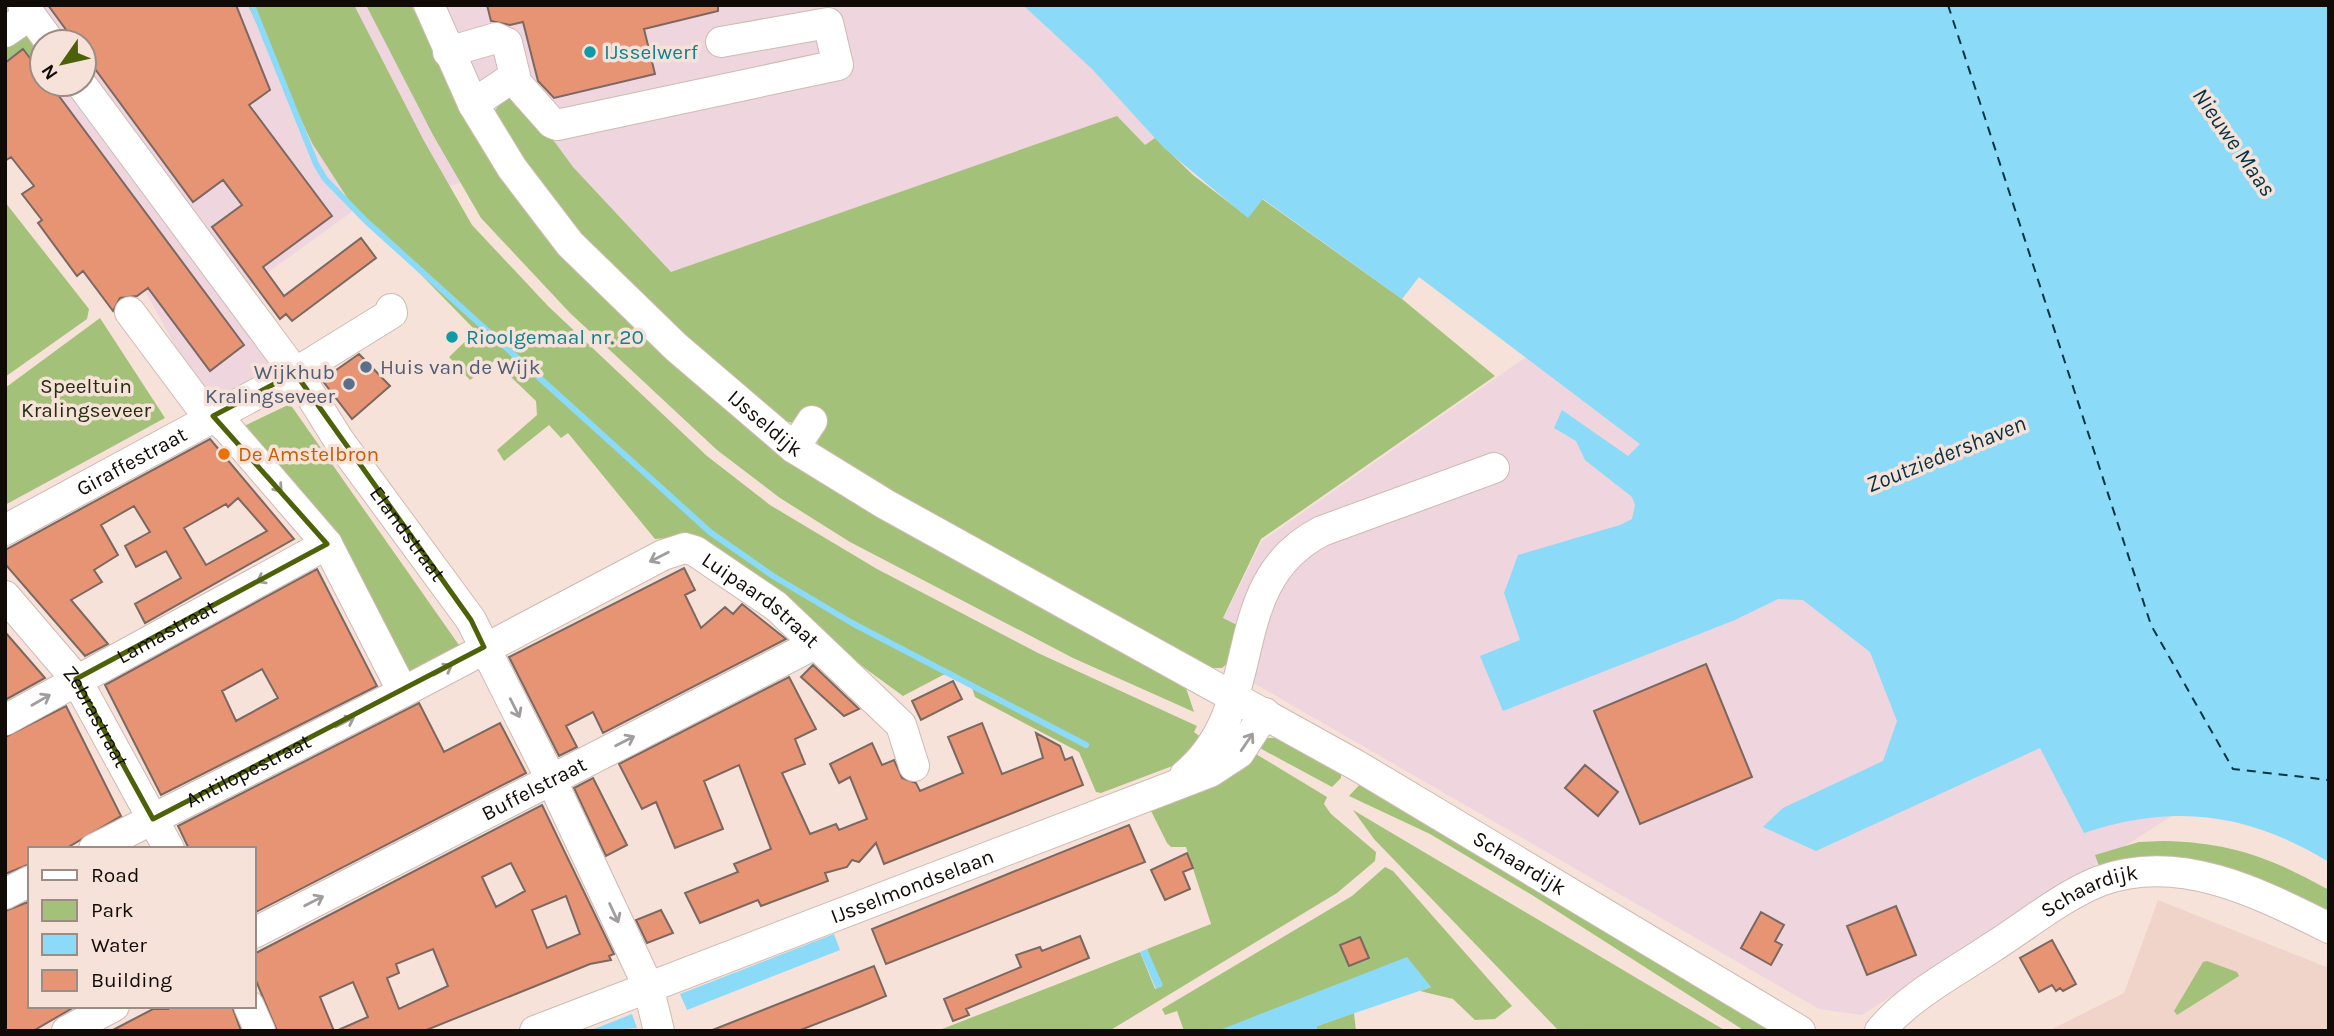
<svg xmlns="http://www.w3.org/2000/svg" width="2334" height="1036" font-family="Karla,sans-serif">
	<rect width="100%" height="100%" fill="#f7e2da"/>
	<path fill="#f0d4c9" d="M 2158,900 L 2329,968 L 2329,1031 L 2048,1031 L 2124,993 Z"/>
	<path fill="#eed5de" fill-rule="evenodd" d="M 5,5 L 1089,5 L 1237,115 L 710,316 L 557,160 L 357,208 L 238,294 L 295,373 L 213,416 L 148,296 L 5,103 ZM 42,42 L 84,42 L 84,84 L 42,84 Z
		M 1549,341 L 2195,801 L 1862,1015 L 1819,1009 L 1205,655 L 1262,541 Z"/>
	<path fill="#a4c179" d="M 248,5 L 354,5 L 424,141 L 472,225 L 548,306 L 707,456 L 770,505 L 877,569 L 1038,653 L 1197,726 L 1194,732 L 1202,738 L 1175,765 L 1101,793 L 1096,792 L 1079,752 L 975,697 L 971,685 L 953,674 L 943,675 L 903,696 L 825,639 L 670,538 L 655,539 L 568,433 L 561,438 L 549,425 L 504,461 L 497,450 L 537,415 L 536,401 L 494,361 L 470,380 L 449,357 L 476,331 L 350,202 L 312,143 Z
		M 366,5 L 411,5 L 454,88 L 729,409 L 1184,682 L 1194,712 L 1073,658 L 850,542 L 780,498 L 717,450 L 570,313 L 481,218 L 433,135 Z
		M 29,33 L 42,50 L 41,69 L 5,94 L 5,49 Z
		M 511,98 L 529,107 L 573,167 L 671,272 L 1117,116 L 1145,145 L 1155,138 L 1193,175 L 1248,217 L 1262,199 L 1402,299 L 1495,376 L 1261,539 L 1223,618 L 1239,626 L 1235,656 L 1222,668 L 1208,668 L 990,551 L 818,448 L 817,438 L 793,423 L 770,417 L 571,229 L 492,115 L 503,99 Z
		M 5,202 L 89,309 L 87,319 L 5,377 Z
		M 100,318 L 165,418 L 5,505 L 5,388 Z
		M 290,404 L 461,648 L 402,677 L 236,430 Z
		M 1268,738 L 1279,738 L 1341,774 L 1341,778 L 1332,787 L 1256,746 Z
		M 1251,751 L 1327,797 L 1324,804 L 1331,814 L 1376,852 L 1375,861 L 1337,893 L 1109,1031 L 937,1031 L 1140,952 L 1155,989 L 1162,986 L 1147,949 L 1211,924 L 1186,847 L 1171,847 L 1167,843 L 1147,803 Z
		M 1362,782 L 1779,1031 L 1745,1031 L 1532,895 L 1430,834 L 1349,796 Z
		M 1353,810 L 1726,1031 L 1559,1031 L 1374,839 Z
		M 2163,841 C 2229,842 2272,858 2329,890 L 2329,916 L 2099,866 L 2095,855 L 2139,842 Z
		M 1385,867 L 1393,871 L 1512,1006 L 1495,1019 L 1475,1020 L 1453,999 L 1420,991 L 1431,987 L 1217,1031 L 1184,1031 L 1177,1011 L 1165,1015 L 1162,1009 L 1352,896 Z
		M 2207,961 L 2237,972 L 2239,976 L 2177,1015 L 2174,1011 L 2203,962 Z
		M 1354,1013 L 1356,1031 L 1317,1031 L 1317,1026 Z"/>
	<path fill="#8bdaf8" d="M 1023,5 L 2329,5 L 2329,862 C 2248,813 2174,803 2084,833 L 2040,748 L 1816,851 L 1763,827 L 1783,808 L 1883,761 L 1897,721 L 1870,652 L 1803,600 L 1778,599 L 1735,620 L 1503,711 L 1480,656 L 1520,640 L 1504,593 L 1518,555 L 1620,525 L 1632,519 L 1635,505 L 1632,497 L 1585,460 L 1576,441 L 1554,428 L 1562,410 L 1628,456 L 1640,444 L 1419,277 L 1402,299 L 1263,199 L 1248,218 L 1164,148 L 1092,69 Z
		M 834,934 L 840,950 L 687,1010 L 680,994 Z
		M 1147,949 L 1163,985 L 1156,989 L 1140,952 Z
		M 1407,957 L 1431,987 L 1317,1026 L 1317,1031 L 1217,1031 Z
		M 632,1014 L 637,1028 L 589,1031 Z"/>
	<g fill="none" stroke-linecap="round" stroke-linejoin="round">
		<path stroke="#8bdaf8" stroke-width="6" d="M 252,5 L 316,164 L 325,179 L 366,221 L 710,532 L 773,576 L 852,623 L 1086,745"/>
		<path stroke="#023444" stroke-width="2" stroke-dasharray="9 7" stroke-linecap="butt" d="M 1948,5 L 2151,625 L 2233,769 L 2329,780"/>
	</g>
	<path fill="#e79474" stroke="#7a6861" stroke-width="2" fill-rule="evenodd" d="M 48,5 L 236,5 L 270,90 L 249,105 L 332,216 L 263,267 L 284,296 L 361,238 L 376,258 L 292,321 L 286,314 L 280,319 L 212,227 L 242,205 L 223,180 L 193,202 L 84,54 L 84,42 L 75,42 Z
		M 487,5 L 718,5 L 718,11 L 644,29 L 655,74 L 554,98 L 538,81 L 523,22 L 510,25 L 491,21 Z
		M 23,49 L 42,74 L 42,84 L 50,84 L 244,345 L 210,371 L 148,288 L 137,296 L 120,298 L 113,311 L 83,271 L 77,276 L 38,223 L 42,220 L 22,194 L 34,186 L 11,157 L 5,161 L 5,63 Z
		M 359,354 L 390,386 L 352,419 L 322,380 Z
		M 210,439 L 294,539 L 145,623 L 135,604 L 181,578 L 166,551 L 136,567 L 125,546 L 150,532 L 134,506 L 101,525 L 118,555 L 94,570 L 102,582 L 71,600 L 108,644 L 85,656 L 5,564 L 5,550 ZM 238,498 L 267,531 L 206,565 L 184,528 L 226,504 L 228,507 Z
		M 684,568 L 695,590 L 685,595 L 701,628 L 725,607 L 733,614 L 742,604 L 786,639 L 603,733 L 593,712 L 566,726 L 577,747 L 559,756 L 509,657 Z
		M 317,569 L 377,686 L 161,795 L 105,685 ZM 262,669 L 278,698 L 236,721 L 222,691 Z
		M 5,632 L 45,678 L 5,700 Z
		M 1706,664 L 1752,777 L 1640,824 L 1594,711 Z
		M 813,665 L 859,709 L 844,716 L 801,677 Z
		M 789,677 L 816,729 L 795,739 L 805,764 L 782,773 L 810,834 L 836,824 L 839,830 L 867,819 L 850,777 L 839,783 L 830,764 L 872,743 L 882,765 L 894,760 L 902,778 L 916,783 L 920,791 L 963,773 L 948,737 L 982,723 L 1002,774 L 1043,758 L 1036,733 L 1060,746 L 1065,760 L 1072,757 L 1083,785 L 884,864 L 876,843 L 859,862 L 852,860 L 847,867 L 825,873 L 828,881 L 761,906 L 758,900 L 700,923 L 685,893 L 738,872 L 734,864 L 771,849 L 739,765 L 704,781 L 723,829 L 675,848 L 656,802 L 642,809 L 619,764 Z
		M 953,681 L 962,699 L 921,720 L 912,701 Z
		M 419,703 L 444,752 L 500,723 L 526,773 L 254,913 L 254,849 L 189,849 L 178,826 Z
		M 66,706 L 121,816 L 65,849 L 30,849 L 30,864 L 5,874 L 5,737 Z
		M 1585,765 L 1618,792 L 1598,816 L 1565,788 Z
		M 593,778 L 627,845 L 606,856 L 574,788 Z
		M 542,805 L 614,954 L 609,956 L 611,960 L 590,964 L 424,1031 L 336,1031 L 368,1017 L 353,982 L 320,997 L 334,1031 L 277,1031 L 254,976 L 254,954 ZM 511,863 L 525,891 L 496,907 L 482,877 ZM 566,896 L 580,934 L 547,948 L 532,910 ZM 433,949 L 448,986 L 399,1009 L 387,978 L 399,973 L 396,964 Z
		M 1129,825 L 1145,862 L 886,964 L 872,929 Z
		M 1187,853 L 1193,868 L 1183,872 L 1190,889 L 1165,900 L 1151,870 Z
		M 28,902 L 30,1006 L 76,1006 L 33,1031 L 5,1031 L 5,911 Z
		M 1896,906 L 1916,955 L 1867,975 L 1847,926 Z
		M 661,910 L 673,933 L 647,943 L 636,920 Z
		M 1761,912 L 1784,925 L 1775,941 L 1782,945 L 1771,965 L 1741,948 Z
		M 1080,936 L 1089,958 L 966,1009 L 969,1015 L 953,1021 L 944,999 L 1021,967 L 1016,955 L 1040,947 L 1042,951 Z
		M 1360,937 L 1369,958 L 1349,966 L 1340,945 Z
		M 2052,940 L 2076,984 L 2063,991 L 2060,988 L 2056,991 L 2052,985 L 2039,992 L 2020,958 Z
		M 874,966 L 886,996 L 862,1006 L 798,1031 L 710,1031 Z
		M 167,1006 L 232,1006 L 241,1031 L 111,1031 L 153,1009 L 168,1009 Z"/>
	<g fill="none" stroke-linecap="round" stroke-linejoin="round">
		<defs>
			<g id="minor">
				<path d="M 23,5 L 50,42"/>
				<path id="s1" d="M 429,5 L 473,104 L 512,168 L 570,244 L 676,347 L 794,448 L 885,504 L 1356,765 L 1800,1031"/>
				<path d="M 5,32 L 30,15"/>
				<path d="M 448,52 L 496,38 L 507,43 L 515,76 L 473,104"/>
				<path d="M 513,79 L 552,123 L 557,125 L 838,65 L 828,23 L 721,42"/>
				<path id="s2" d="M 81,84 L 305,386 L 338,439 L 471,620 L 551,779 L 648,986 L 659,1031"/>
				<path d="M 130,312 L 209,418"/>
				<path d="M 213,416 L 228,429 L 327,544 L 403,692"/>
				<path d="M 794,448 L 812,421"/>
				<path id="s3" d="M 5,530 L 295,373 L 392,313 L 391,309"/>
				<path id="s4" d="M 5,596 L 76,679 L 169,849"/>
				<path id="s5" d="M 5,720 L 327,544"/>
				<path d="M 1185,775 C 1269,706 1219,583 1322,531 L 1494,468"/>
				<path id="s6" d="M 94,849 L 403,692 L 663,555 L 685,548 L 695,551 L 776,606 L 901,725 L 914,766"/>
				<path d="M 5,894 L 30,881"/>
				<path id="s7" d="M 254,933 L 815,644"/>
				<path d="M 249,1006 L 260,1031"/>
				<path d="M 67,1031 L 114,1006"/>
				<path id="s8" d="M 535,1031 L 1210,772 L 1239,753 L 1265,713"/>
				<path id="s9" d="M 1880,1031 C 1909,996 1954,973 1991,948 C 2026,926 2062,896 2100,881 C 2179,852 2259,893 2329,928"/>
			</g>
		</defs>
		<use href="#minor" stroke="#cebab2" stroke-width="32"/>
		<use href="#minor" stroke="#fff" stroke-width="30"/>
	</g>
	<defs><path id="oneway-shaft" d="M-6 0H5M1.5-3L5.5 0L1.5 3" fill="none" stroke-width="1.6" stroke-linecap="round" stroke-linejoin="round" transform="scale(1.75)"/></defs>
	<g stroke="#a09d9c">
		<use href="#oneway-shaft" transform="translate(275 484) rotate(50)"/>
		<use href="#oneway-shaft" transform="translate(659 557) rotate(153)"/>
		<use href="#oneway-shaft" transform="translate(266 577) rotate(152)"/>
		<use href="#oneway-shaft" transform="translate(443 670) rotate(-29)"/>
		<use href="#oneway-shaft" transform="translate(41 700) rotate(-30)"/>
		<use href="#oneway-shaft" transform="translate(515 708) rotate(63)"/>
		<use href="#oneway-shaft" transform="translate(345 722) rotate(-27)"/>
		<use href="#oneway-shaft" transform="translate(625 741) rotate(-27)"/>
		<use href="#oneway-shaft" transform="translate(1247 742) rotate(-56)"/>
		<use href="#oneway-shaft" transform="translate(314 901) rotate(-27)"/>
		<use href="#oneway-shaft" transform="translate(614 913) rotate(65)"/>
	</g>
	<path fill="none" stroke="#4d6109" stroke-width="5" stroke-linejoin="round" d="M 295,373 L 471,620 L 484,647 L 153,819 L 76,679 L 327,544 L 213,416 Z"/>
	<g fill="#0f9aa8" stroke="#f7e2da" stroke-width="2.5">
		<circle cx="590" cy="52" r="7"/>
		<circle cx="452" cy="337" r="7"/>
	</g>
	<g fill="#5c6f8a" stroke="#f7e2da" stroke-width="2.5">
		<circle cx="366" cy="367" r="7"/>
		<circle cx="349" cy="384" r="7"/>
	</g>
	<circle fill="#e8710a" stroke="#f7e2da" stroke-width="2.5" cx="224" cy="454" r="7"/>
	<g text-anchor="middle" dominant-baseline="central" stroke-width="7" stroke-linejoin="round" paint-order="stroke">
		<g font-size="21" fill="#0d838f" stroke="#f7e2da" text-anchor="start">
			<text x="604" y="52">IJsselwerf</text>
			<text x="466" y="337">Rioolgemaal nr. 20</text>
		</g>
		<g font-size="21" fill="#4e5e75" stroke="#f7e2da" text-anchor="start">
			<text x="380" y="367">Huis van de Wijk</text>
			<text x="335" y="372" text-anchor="end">Wijkhub<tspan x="335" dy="24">Kralingseveer</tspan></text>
		</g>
		<g font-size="21" fill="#232f0e" stroke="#f7e2da">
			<text x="86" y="386">Speeltuin<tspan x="86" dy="24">Kralingseveer</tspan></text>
		</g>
		<g font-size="21" fill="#110b08" stroke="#f7e2da">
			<text stroke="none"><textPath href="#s1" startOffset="544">IJsseldijk</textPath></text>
			<text stroke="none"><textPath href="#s3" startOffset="144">Giraffestraat</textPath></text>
			<text stroke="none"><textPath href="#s2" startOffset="556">Elandstraat</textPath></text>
			<text stroke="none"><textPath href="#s6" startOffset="756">Luipaardstraat</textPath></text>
			<text stroke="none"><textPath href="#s5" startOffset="184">Lamastraat</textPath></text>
			<text stroke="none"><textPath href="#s4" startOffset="152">Zebrastraat</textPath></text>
			<text stroke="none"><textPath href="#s6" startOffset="173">Antilopestraat</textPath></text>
			<text stroke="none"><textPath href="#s7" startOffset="315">Buffelstraat</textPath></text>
			<text stroke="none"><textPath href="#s1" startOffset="1418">Schaardijk</textPath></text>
			<text stroke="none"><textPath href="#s8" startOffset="404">IJsselmondselaan</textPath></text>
			<text stroke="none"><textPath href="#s9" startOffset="254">Schaardijk</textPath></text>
		</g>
		<g font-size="21" fill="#c56008" stroke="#f7e2da" text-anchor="start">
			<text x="238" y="454">De Amstelbron</text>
		</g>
		<g font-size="23" font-style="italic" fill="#023444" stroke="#f7e2da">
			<text transform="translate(2234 142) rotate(55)">Nieuwe Maas</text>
			<text transform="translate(1946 454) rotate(-22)">Zoutziedershaven</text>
		</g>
	</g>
	<rect width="2334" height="1036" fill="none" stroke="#110b08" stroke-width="14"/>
	<rect x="28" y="847" width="228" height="161" fill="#f7e2da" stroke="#9b8c86" stroke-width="2"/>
	<rect x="42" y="870" width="35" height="10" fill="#ffffff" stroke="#9b8c86" stroke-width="2"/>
	<text x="91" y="882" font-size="21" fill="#110b08">Road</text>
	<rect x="42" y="900" width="35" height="21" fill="#a4c179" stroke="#9b8c86" stroke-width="2"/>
	<text x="91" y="917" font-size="21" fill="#110b08">Park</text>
	<rect x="42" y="934" width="35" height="21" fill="#8bdaf8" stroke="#9b8c86" stroke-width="2"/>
	<text x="91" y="952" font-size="21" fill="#110b08">Water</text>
	<rect x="42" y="970" width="35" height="21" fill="#e79474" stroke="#9b8c86" stroke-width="2"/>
	<text x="91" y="987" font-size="21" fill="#110b08">Building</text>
	<g transform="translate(63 63) rotate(236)"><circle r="33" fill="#f7e2da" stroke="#9b8c86" stroke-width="2"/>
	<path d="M0-5L12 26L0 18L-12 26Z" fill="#4d6109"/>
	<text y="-10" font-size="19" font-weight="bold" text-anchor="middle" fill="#110b08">N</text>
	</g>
</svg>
